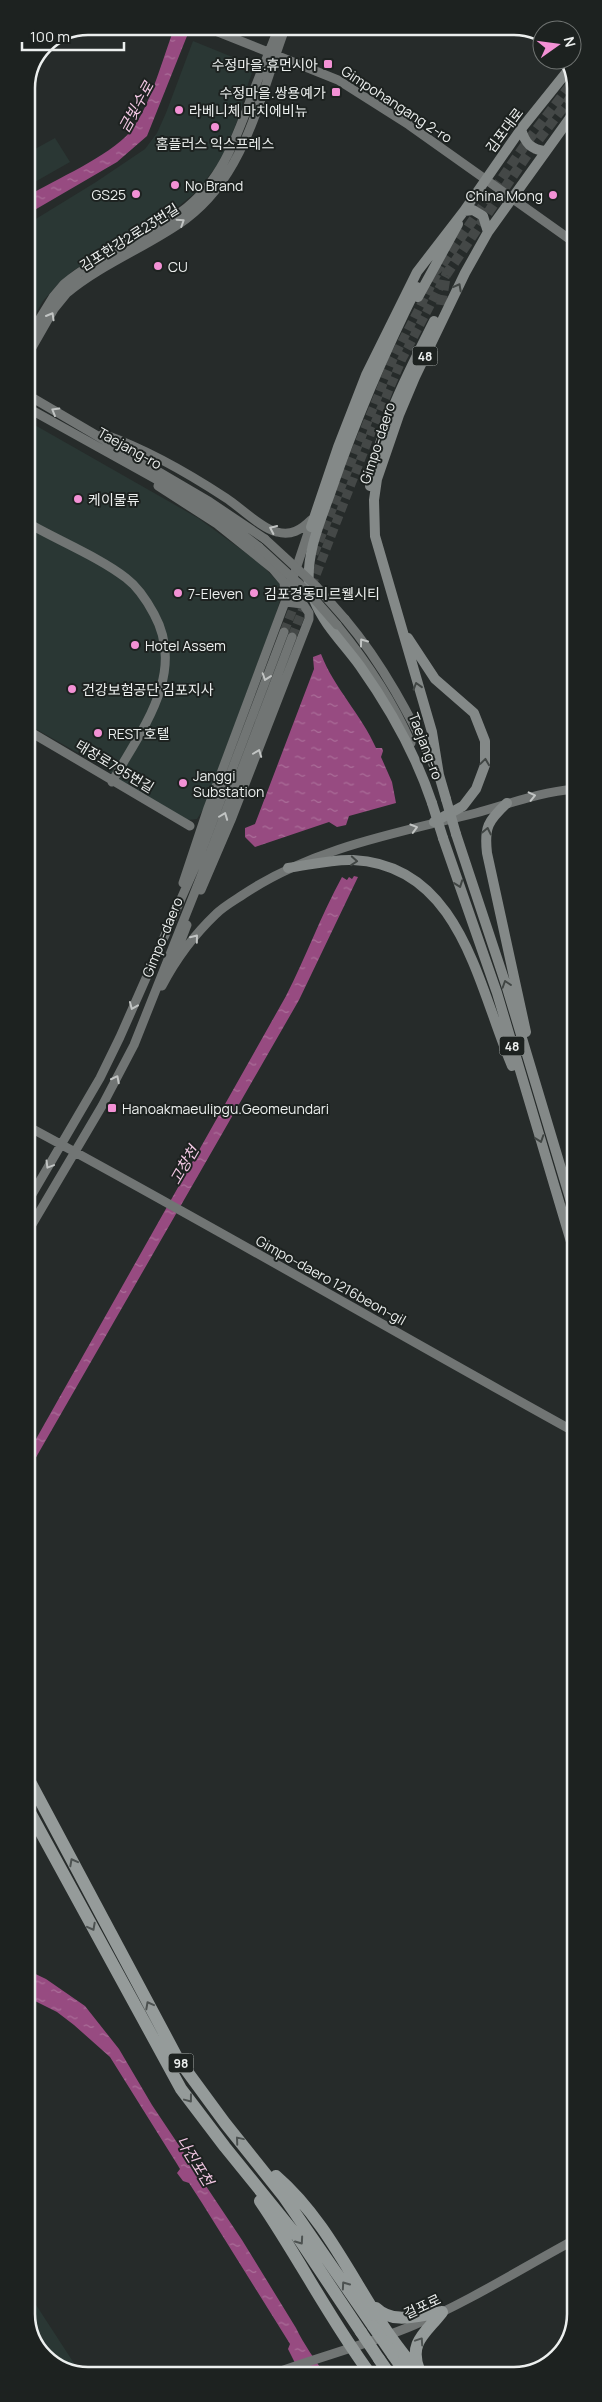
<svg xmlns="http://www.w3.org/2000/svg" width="602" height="2402" font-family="Manrope,'Noto Sans KR',sans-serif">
	<defs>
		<pattern id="water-ripples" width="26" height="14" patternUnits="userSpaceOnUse" patternTransform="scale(1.25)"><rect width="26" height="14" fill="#974b81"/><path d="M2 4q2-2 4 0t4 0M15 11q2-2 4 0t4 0" fill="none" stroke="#ab6e99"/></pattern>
	</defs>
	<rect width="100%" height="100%" fill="#262b2a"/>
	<path fill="#2a3734" d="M 193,41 L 252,65 L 253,70 L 243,98 L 241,112 L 220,162 L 196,192 L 173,211 L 74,270 L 58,284 L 43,301 L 26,330 L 26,225 L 96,182 L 145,149 L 157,133 L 166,113 Z
		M 55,138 L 70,162 L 26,187 L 26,154 Z
		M 26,420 L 198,518 L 261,564 L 279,583 L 281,597 L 276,614 L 204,808 L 197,819 L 188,820 L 126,785 L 103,767 L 27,724 Z
		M 27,2291 L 81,2374 L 47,2360 L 27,2326 Z"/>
	<path fill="url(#water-ripples)" d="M 175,26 L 191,26 L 147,136 L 117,162 L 26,215 L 26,197 C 56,179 108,157 130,132 C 150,108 163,57 175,26 Z
		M 321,654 C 334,688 361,714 376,748 L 382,748 L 383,751 L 381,757 L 392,782 L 396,803 L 349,816 L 346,825 L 337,827 L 329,822 L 255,847 L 245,837 L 245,828 L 255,824 L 314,669 L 313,657 Z
		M 354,876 L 358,877 L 299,1000 L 27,1473 L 27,1455 L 286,996 C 306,957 321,915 342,877 L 347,880 L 349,877 L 352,879 Z
		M 27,1970 L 46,1979 L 85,2006 L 119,2049 L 152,2105 L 242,2240 L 296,2328 C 304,2345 315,2359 325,2375 L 301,2375 L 288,2349 L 290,2344 L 202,2203 L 189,2183 L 183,2181 L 177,2173 L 180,2169 L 177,2164 L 110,2057 L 74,2025 L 57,2012 L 27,1997 Z"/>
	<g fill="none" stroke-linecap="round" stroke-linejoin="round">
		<path stroke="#444847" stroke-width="9" stroke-dasharray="9 4.5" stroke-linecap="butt" d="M 314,554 L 393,359 L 441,266
			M 284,632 L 304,580
			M 292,637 L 372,430 L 402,359 L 446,275"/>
		<path stroke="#444847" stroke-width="10" stroke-dasharray="10 5" stroke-linecap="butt" d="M 431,274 L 441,266 L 530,138 L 575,79
			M 441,305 L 446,275 L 529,152 L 575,92"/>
		<path stroke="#717574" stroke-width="9" d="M 203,26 L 338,80 L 409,125 L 575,243
			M 26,341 L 53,297 L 64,284 C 99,255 144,239 181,212 C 222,182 237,136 254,90 C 262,69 271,48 279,26
			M 26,358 L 54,309 L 67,293 C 103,263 149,246 186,219 C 246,175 261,92 286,26
			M 26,394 L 210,502 L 265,539
			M 26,407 L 206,507 L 259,547
			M 103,434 C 146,449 188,473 226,498 C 240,507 262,529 277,532 C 291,536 301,530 311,520
			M 158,486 L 217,524 L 273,569 L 284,582 L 285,597
			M 26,522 C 57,540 99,557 126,578 C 138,587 147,601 154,614 C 187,674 141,730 112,782
			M 345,619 C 383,664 411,717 436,771
			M 337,625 C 367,662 392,699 411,743
			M 27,730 L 190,826
			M 183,883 L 208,808 L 285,602 L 312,521
			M 201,890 L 231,820 L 309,619 L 309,613 L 303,604 L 285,602
			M 172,964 L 187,925
			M 162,986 C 175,961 195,934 216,914 C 224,906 235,900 244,894 C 313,848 397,833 476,813 C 509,804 540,792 575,789
			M 27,1126 C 211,1225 392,1331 575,1432
			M 27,1203 L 100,1078 L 120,1037 L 196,865 L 284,632
			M 27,1233 L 102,1106 L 134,1045 L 206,864 L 292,637
			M 270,2375 C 318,2357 367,2345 414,2325 C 470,2301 522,2268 576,2239"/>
		<path stroke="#848988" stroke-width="10" d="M 521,129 C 525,143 531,150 546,151
			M 464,211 L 473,210 L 483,216 L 488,232
			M 418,297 L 458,224
			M 370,486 C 379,428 408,373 434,321
			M 311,527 L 338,447 L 366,375 L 417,272 L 464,211 L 521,129 L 570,68
			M 309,587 C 306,553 320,522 331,491 C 356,418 383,355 417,287
			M 314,600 C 324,625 344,644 360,666 C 389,707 416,755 432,803
			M 408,638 L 435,679 L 474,713 L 485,741 L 485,765 L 476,789 L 463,806 L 434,822
			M 446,799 L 439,775 L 432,732 L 375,536 L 374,500 L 377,479 L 399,415 L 415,377 L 465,273 L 488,232 L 575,111
			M 507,803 C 488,821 484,827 487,853 L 526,1032
			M 456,834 L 507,988 L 575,1215
			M 443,838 L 497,993 L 575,1255
			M 288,868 C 310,865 331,859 353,860 C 461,865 478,987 512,1066"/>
		<path stroke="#959b9a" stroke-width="12" d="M 27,1776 L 178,2059 L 225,2123 L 284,2197 L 373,2326
			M 27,1807 L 181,2089 L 225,2147 L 297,2236 L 361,2332
			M 276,2176 C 320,2214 346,2267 377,2316 C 389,2337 405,2356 420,2375
			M 260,2201 C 299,2258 330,2320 371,2375
			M 376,2308 C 393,2325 419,2315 442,2312
			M 393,2355 L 407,2375
			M 379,2359 L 390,2375
			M 419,2370 C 408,2342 426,2333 442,2312"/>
		<path stroke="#717574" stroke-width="9" d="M 265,539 L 316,586 L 345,619
			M 259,547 L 309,593 L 337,625"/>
		<path stroke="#848988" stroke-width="10" d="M 446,799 L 456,834
			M 432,803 L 443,838"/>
		<path stroke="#959b9a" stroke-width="12" d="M 373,2326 L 393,2355
			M 361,2332 L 379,2359"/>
	</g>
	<defs><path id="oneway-chevron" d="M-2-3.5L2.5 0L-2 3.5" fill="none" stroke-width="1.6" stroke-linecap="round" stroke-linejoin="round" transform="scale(1.25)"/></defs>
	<g stroke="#c1c4c3">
		<use href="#oneway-chevron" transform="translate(181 222) rotate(-33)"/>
		<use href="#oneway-chevron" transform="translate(51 316) rotate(-60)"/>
		<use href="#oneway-chevron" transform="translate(55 411) rotate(-150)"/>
		<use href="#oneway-chevron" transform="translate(273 529) rotate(-155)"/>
		<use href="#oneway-chevron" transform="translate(363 642) rotate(-126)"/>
		<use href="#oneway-chevron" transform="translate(266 677) rotate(109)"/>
		<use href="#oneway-chevron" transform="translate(258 753) rotate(-69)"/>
		<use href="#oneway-chevron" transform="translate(532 796) rotate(-13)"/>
		<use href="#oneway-chevron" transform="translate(224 816) rotate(-69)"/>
		<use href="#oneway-chevron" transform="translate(414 828) rotate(-16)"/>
		<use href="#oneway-chevron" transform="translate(195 938) rotate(-51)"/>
		<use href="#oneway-chevron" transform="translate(133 1006) rotate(113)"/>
		<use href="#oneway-chevron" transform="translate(116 1079) rotate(-63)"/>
		<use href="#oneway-chevron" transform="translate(49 1165) rotate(121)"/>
	</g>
	<g stroke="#414644">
		<use href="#oneway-chevron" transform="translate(458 287) rotate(-62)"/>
		<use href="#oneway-chevron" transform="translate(417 686) rotate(-107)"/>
		<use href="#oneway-chevron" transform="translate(485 762) rotate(-82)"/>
		<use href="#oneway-chevron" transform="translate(487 831) rotate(-78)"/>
		<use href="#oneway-chevron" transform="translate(354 861) rotate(4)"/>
		<use href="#oneway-chevron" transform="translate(459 884) rotate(70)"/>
		<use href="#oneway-chevron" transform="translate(506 984) rotate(-108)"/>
		<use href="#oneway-chevron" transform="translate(540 1139) rotate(71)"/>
	</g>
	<g stroke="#4d5251">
		<use href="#oneway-chevron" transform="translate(73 1862) rotate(-118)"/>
		<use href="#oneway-chevron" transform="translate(92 1927) rotate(62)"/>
		<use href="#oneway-chevron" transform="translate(149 2005) rotate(-118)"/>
		<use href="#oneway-chevron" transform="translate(189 2099) rotate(53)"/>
		<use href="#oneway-chevron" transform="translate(239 2140) rotate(-130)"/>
		<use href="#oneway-chevron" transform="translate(300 2241) rotate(55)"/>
		<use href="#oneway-chevron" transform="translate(345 2285) rotate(-125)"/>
		<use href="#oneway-chevron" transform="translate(420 2341) rotate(-56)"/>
	</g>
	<g fill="#f391d5" stroke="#1d2220" stroke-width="2">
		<rect x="323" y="59" width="10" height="10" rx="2.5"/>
		<rect x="331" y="87" width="10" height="10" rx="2.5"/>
		<circle cx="179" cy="110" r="5"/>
		<circle cx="215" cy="127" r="5"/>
		<circle cx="175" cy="185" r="5"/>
		<circle cx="136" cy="194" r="5"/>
		<circle cx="553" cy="195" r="5"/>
		<circle cx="158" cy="266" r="5"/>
		<circle cx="78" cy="499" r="5"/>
		<circle cx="178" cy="593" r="5"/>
		<circle cx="254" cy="593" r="5"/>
		<circle cx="135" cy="645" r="5"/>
		<circle cx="72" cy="689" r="5"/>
		<circle cx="98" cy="733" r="5"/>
		<circle cx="183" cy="783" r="5"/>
		<rect x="107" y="1103" width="10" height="10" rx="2.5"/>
	</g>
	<g text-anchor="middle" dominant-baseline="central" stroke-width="4" stroke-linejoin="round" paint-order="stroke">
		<g fill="#1d2220" stroke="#aeb2b0" stroke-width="1">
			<rect x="412.5" y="346.5" width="25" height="19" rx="4"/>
			<rect x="499.5" y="1036.5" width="25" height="19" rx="4"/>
			<rect x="168.5" y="2053.5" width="25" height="19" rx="4"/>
		</g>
		<g font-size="12" font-weight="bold" fill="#ecefee">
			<text x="425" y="356">48</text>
			<text x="512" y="1046">48</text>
			<text x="181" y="2063">98</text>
		</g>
		<g font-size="14" fill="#ecefee" stroke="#1d2220" text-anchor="start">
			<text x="318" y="64" text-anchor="end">수정마을.휴먼시아</text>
			<text x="326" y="92" text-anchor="end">수정마을.쌍용예가</text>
			<text x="189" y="110">라베니체 마치에비뉴</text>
			<text x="215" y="143" text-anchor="middle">홈플러스 익스프레스</text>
			<text x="185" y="185">No Brand</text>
			<text x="126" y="194" text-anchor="end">GS25</text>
			<text x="543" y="195" text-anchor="end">China Mong</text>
			<text x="168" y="266">CU</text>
			<text x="88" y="499">케이물류</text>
			<text x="188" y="593">7-Eleven</text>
			<text x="264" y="593">김포경동미르웰시티</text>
			<text x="145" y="645">Hotel Assem</text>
			<text x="82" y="689">건강보험공단 김포지사</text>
			<text x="108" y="733">REST 호텔</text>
			<text x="193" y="775">Janggi<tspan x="193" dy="16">Substation</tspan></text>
			<text x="122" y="1108">Hanoakmaeulipgu.Geomeundari</text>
		</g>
		<g font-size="14" fill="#ecefee" stroke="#1d2220">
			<text transform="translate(397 104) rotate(33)">Gimpohangang 2-ro</text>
			<text transform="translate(504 130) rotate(-53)">김포대로</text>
			<text transform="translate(129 237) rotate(-32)">김포한강2로23번길</text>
			<text transform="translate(377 443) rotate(-72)">Gimpo-daero</text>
			<text transform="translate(130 448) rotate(29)">Taejang-ro</text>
			<text transform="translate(426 746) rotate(69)">Taejang-ro</text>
			<text transform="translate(115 766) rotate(31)">태장로795번길</text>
			<text transform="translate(162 937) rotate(-68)">Gimpo-daero</text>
			<text transform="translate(331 1280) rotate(29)">Gimpo-daero 1216beon-gil</text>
			<text transform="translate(422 2306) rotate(-25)">걸포로</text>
		</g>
		<g font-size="15" font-style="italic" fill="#f4c9e5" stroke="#1d2220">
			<text transform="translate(136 107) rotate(-61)">금빛수로</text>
			<text transform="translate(184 1165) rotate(-60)">고창천</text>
			<text transform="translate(195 2161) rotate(58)">나진포천</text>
		</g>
	</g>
	<path d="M0 0H602V2402H0ZM88 35H514A53 53 0 0 1 567 88V2314A53 53 0 0 1 514 2367H88A53 53 0 0 1 35 2314V88A53 53 0 0 1 88 35Z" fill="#1d2220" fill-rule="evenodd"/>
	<path fill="none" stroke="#ecefee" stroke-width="2.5" d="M88 35H514A53 53 0 0 1 567 88V2314A53 53 0 0 1 514 2367H88A53 53 0 0 1 35 2314V88A53 53 0 0 1 88 35Z"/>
	<g transform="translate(557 45) rotate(76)"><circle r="24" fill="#1d2220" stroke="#707472"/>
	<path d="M0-4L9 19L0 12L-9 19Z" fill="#f391d5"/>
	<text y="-8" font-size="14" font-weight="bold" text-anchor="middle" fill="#ecefee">N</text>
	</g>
	<path d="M22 42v8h102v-8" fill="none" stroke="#ecefee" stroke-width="2.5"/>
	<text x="30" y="42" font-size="15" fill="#ecefee" stroke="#1d2220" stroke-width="4" paint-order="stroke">100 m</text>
</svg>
